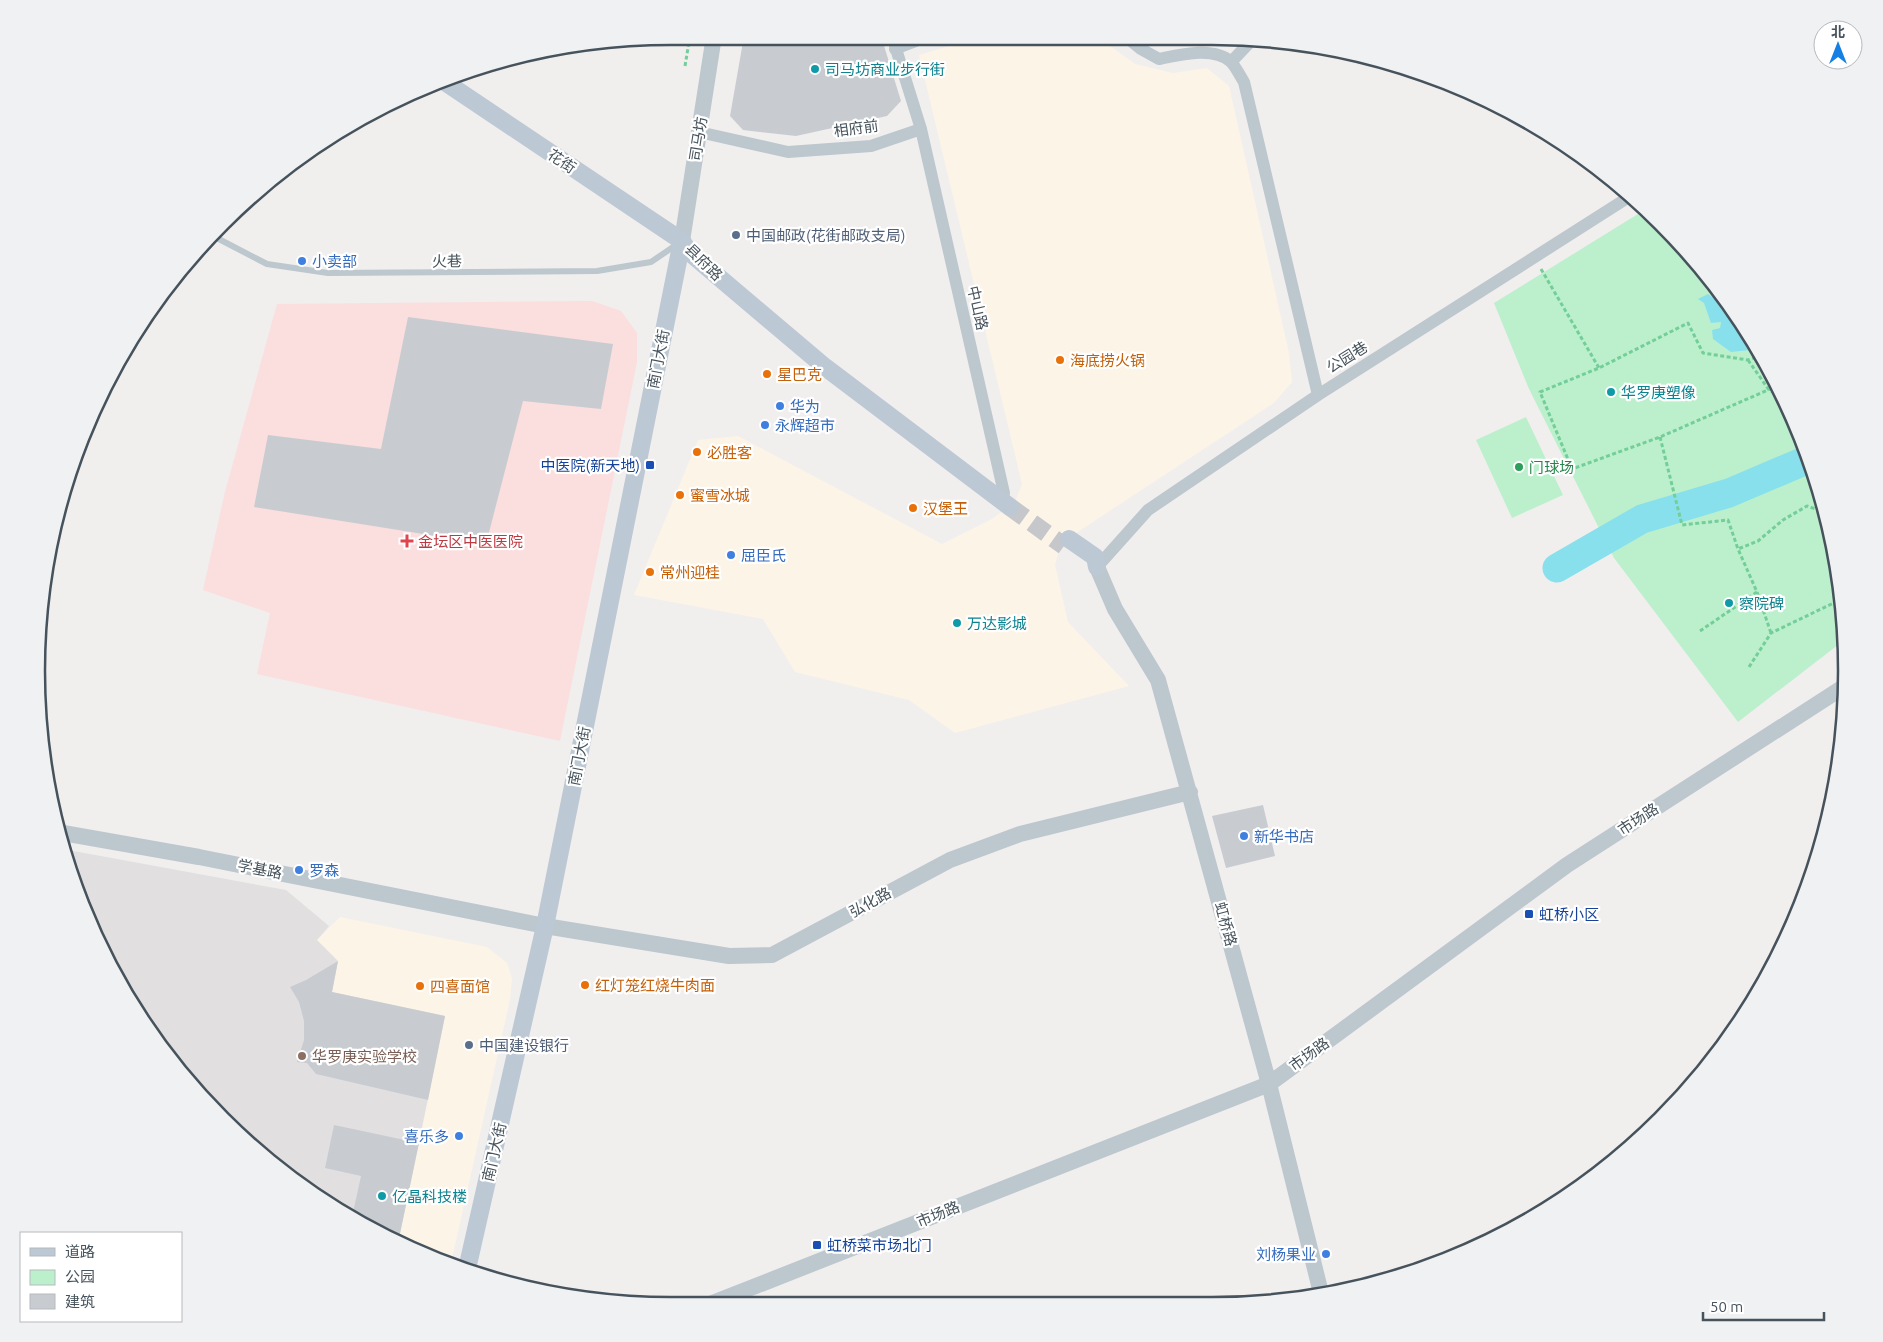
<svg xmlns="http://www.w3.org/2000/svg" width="1883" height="1342" font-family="Ubuntu,'Noto Sans SC',sans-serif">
	<rect width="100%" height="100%" fill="#f1eeee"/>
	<path fill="#fcf4e7" d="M 983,36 L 1096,36 L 1135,64 L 1173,73 L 1207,68 L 1229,86 L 1289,353 L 1292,382 L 1274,403 L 1070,537 L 1058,554 L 1055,565 L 1068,622 L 1129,686 L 955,733 L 909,700 L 795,672 L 763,619 L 634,595 L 698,440 L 738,436 L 942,544 L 992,519 L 1015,502 L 1022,484 L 919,55 Z
		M 340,917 L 487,947 L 507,963 L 512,978 L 510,1000 L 451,1263 L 398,1243 L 428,1100 L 332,992 L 317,940 Z"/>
	<path fill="#e2dfe1" d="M 68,850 L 286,890 L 329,926 L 317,940 L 338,961 L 332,992 L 445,1016 L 398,1243 L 284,1174 L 194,1089 L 143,1023 L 85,914 Z"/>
	<path fill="#fbdede" d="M 592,301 L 621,311 L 637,333 L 637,362 L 560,741 L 257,674 L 270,613 L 203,590 L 225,492 L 277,304 Z"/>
	<path fill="#bcf0cc" d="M 1646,209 L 1689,253 L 1762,354 L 1813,467 L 1841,588 L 1843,641 L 1738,722 L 1614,558 L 1529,389 L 1494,303 Z
		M 1526,417 L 1563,495 L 1512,518 L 1476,440 Z"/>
	<path fill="#88e0ed" d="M 1708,294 L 1712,297 L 1720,295 L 1759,349 L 1731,352 L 1713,339 L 1712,330 L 1720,328 L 1721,322 L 1711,323 L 1704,303 L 1698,299 Z"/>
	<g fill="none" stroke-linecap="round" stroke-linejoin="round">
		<path stroke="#88e0ed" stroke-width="29" d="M 1557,568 L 1642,519 L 1729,493 L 1809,459"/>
	</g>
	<path fill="#c8ccd1" d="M 744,36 L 881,36 L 901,101 L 887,116 L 796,136 L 743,130 L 730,116 Z
		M 408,317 L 613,344 L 601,409 L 523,401 L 486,544 L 254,507 L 268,435 L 381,449 Z
		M 1263,805 L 1275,856 L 1226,868 L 1212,816 Z
		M 338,961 L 332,992 L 445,1016 L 428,1100 L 316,1074 L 307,1063 L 297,1062 L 304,1040 L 304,1021 L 299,1002 L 290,987 L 306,980 Z
		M 334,1125 L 419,1143 L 398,1243 L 352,1217 L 361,1176 L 325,1168 Z"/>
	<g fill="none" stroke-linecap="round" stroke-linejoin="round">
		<path stroke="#c6c7ca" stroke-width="18" stroke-dasharray="18 9" stroke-linecap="butt" d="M 1010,507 L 1064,546"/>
		<path stroke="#73ce9a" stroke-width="3" stroke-dasharray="4 2.5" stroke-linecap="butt" d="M 685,66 L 690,36
			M 1541,269 L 1599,368
			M 1762,355 L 1748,360 L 1703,353 L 1688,323 L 1599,368 L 1540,392 L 1572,469 L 1660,437 L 1777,386
			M 1748,360 L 1769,390 L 1781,396
			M 1660,437 L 1682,525 L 1728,520 L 1738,549 L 1758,541 L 1783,520 L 1807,506 L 1824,512
			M 1828,531 L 1826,540 L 1830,539
			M 1757,592 L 1771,633
			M 1700,631 L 1757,592 L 1738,549
			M 1749,667 L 1771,633 L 1842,599"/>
		<path stroke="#bcc7ce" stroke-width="6" d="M 213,236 L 267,264 L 328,273 L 597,271 L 651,262 L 679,243"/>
		<path stroke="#bcc7ce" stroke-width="12" d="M 1125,36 L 1141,49 L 1159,59 C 1179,55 1214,46 1231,62 C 1236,67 1240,76 1244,82 L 1318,395
			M 895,49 L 929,36
			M 1231,62 L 1252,40
			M 921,129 L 1004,493
			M 699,132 L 788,152 L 871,146 L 921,129 L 892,36
			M 1097,567 L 1148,510 L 1318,395 L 1632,195"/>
		<path stroke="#bcc7ce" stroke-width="16" d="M 682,241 L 714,36
			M 1097,567 L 1115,609 L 1158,680 L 1269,1084 L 1321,1293
			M 63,833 L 199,857 L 545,926 L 729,956 L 772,955 L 950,860 L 1020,834 L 1190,792
			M 710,1304 L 1269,1084 L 1567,865 L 1845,686"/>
		<path stroke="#bcc8d3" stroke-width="18" d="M 442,80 L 682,241 L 689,252 L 825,367 L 1010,507
			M 1069,539 L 1095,557 L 1097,567
			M 467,1269 L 545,926 L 682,241"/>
	</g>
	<g fill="#0f9aa8" stroke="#fff" stroke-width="2">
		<circle cx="815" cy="69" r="5"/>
		<circle cx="1611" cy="392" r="5"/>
		<circle cx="1729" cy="603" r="5"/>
		<circle cx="957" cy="623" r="5"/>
		<circle cx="382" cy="1196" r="5"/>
	</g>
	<g fill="#5c6f8a" stroke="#fff" stroke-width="2">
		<circle cx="736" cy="235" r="5"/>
		<circle cx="469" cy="1045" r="5"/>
	</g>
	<g fill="#3f7fe0" stroke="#fff" stroke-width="2">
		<circle cx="302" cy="261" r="5"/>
		<circle cx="780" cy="406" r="5"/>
		<circle cx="765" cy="425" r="5"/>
		<circle cx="731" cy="555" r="5"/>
		<circle cx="1244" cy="836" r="5"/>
		<circle cx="299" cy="870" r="5"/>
		<circle cx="459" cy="1136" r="5"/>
		<circle cx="1326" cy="1254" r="5"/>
	</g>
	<g fill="#e8710a" stroke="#fff" stroke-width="2">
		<circle cx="1060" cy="360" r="5"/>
		<circle cx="767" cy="374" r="5"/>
		<circle cx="697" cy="452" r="5"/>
		<circle cx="680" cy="495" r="5"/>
		<circle cx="913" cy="508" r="5"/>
		<circle cx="650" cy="572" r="5"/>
		<circle cx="585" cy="985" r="5"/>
		<circle cx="420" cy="986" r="5"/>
	</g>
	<g fill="#1a4fb4" stroke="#fff" stroke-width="2">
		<rect x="645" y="460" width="10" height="10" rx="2.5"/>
		<rect x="1524" y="909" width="10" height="10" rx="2.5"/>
		<rect x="812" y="1240" width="10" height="10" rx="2.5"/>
	</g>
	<circle fill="#2e9e5b" stroke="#fff" stroke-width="2" cx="1519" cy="467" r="5"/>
	<path fill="#e0444e" stroke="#fff" stroke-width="2" d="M404.5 533.5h5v5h5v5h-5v5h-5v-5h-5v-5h5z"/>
	<circle fill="#8d6e63" stroke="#fff" stroke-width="2" cx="302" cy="1056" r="5"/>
	<g text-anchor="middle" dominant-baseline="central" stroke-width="4.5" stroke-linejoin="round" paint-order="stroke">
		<g font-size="15" fill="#0d838f" stroke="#fff" text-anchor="start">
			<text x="825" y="69">司马坊商业步行街</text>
			<text x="1621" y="392">华罗庚塑像</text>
			<text x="1739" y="603">察院碑</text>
			<text x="967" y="623">万达影城</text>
			<text x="392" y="1196">亿晶科技楼</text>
		</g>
		<g font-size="15" fill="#46535c" stroke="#fff">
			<text transform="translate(856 128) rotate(-8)">相府前</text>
			<text transform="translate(698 139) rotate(-81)">司马坊</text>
			<text transform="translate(562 161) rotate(34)">花街</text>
			<text transform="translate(447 261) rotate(-1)">火巷</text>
			<text transform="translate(704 262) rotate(44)">县府路</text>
			<text transform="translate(978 308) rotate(77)">中山路</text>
			<text transform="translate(1347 357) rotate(-32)">公园巷</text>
			<text transform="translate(658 359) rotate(-79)">南门大街</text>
			<text transform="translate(579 756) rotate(-79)">南门大街</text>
			<text transform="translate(1638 819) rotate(-33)">市场路</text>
			<text transform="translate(260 869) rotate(11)">学基路</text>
			<text transform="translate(870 902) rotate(-29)">弘化路</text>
			<text transform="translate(1226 924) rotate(75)">虹桥路</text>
			<text transform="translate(1309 1054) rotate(-36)">市场路</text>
			<text transform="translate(494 1152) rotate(-77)">南门大街</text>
			<text transform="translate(938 1214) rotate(-22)">市场路</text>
		</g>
		<g font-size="15" fill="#4e5e75" stroke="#fff" text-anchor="start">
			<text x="746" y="235">中国邮政(花街邮政支局)</text>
			<text x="479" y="1045">中国建设银行</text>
		</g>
		<g font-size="15" fill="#366cbe" stroke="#fff" text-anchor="start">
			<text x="312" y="261">小卖部</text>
			<text x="790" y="406">华为</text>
			<text x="775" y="425">永辉超市</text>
			<text x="741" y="555">屈臣氏</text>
			<text x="1254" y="836">新华书店</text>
			<text x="309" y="870">罗森</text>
			<text x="449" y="1136" text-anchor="end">喜乐多</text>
			<text x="1316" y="1254" text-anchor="end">刘杨果业</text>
		</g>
		<g font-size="15" fill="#c56008" stroke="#fff" text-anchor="start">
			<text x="1070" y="360">海底捞火锅</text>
			<text x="777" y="374">星巴克</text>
			<text x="707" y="452">必胜客</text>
			<text x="690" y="495">蜜雪冰城</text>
			<text x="923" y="508">汉堡王</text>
			<text x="660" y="572">常州迎桂</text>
			<text x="595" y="985">红灯笼红烧牛肉面</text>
			<text x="430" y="986">四喜面馆</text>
		</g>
		<g font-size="15" fill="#164399" stroke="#fff" text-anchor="start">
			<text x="640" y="465" text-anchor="end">中医院(新天地)</text>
			<text x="1539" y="914">虹桥小区</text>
			<text x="827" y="1245">虹桥菜市场北门</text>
		</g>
		<g font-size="15" fill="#27864d" stroke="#fff" text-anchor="start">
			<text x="1529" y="467">门球场</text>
		</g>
		<g font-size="15" fill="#be3a42" stroke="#fff" text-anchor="start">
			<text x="418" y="541">金坛区中医医院</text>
		</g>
		<g font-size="15" fill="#785e54" stroke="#fff" text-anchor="start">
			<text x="312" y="1056">华罗庚实验学校</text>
		</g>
	</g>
	<path d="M0 0H1883V1342H0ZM671 45H1212A626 626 0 0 1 1838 671V671A626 626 0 0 1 1212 1297H671A626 626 0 0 1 45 671V671A626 626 0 0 1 671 45Z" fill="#f0f1f2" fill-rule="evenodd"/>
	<path fill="none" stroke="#46535c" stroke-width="2.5" d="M671 45H1212A626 626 0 0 1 1838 671V671A626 626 0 0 1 1212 1297H671A626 626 0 0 1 45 671V671A626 626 0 0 1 671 45Z"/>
	<rect x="20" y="1232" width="162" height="90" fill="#ffffff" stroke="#b5babe"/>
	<rect x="30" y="1248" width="25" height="8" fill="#bcc8d3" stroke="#b5babe"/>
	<text x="65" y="1257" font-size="15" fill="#46535c">道路</text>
	<rect x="30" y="1270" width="25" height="15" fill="#bcf0cc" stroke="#b5babe"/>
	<text x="65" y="1282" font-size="15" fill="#46535c">公园</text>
	<rect x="30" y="1294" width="25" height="15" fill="#c8ccd1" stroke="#b5babe"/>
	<text x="65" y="1307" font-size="15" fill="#46535c">建筑</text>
	<g transform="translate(1838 45)"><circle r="24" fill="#ffffff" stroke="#b5babe"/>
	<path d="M0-4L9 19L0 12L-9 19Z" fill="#167fe4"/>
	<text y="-8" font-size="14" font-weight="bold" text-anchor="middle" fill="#46535c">北</text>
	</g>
	<path d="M1703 1312v8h121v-8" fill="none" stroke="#46535c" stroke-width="2.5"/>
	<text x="1710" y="1312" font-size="15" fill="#46535c" stroke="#ffffff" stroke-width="4" paint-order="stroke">50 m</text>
</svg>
